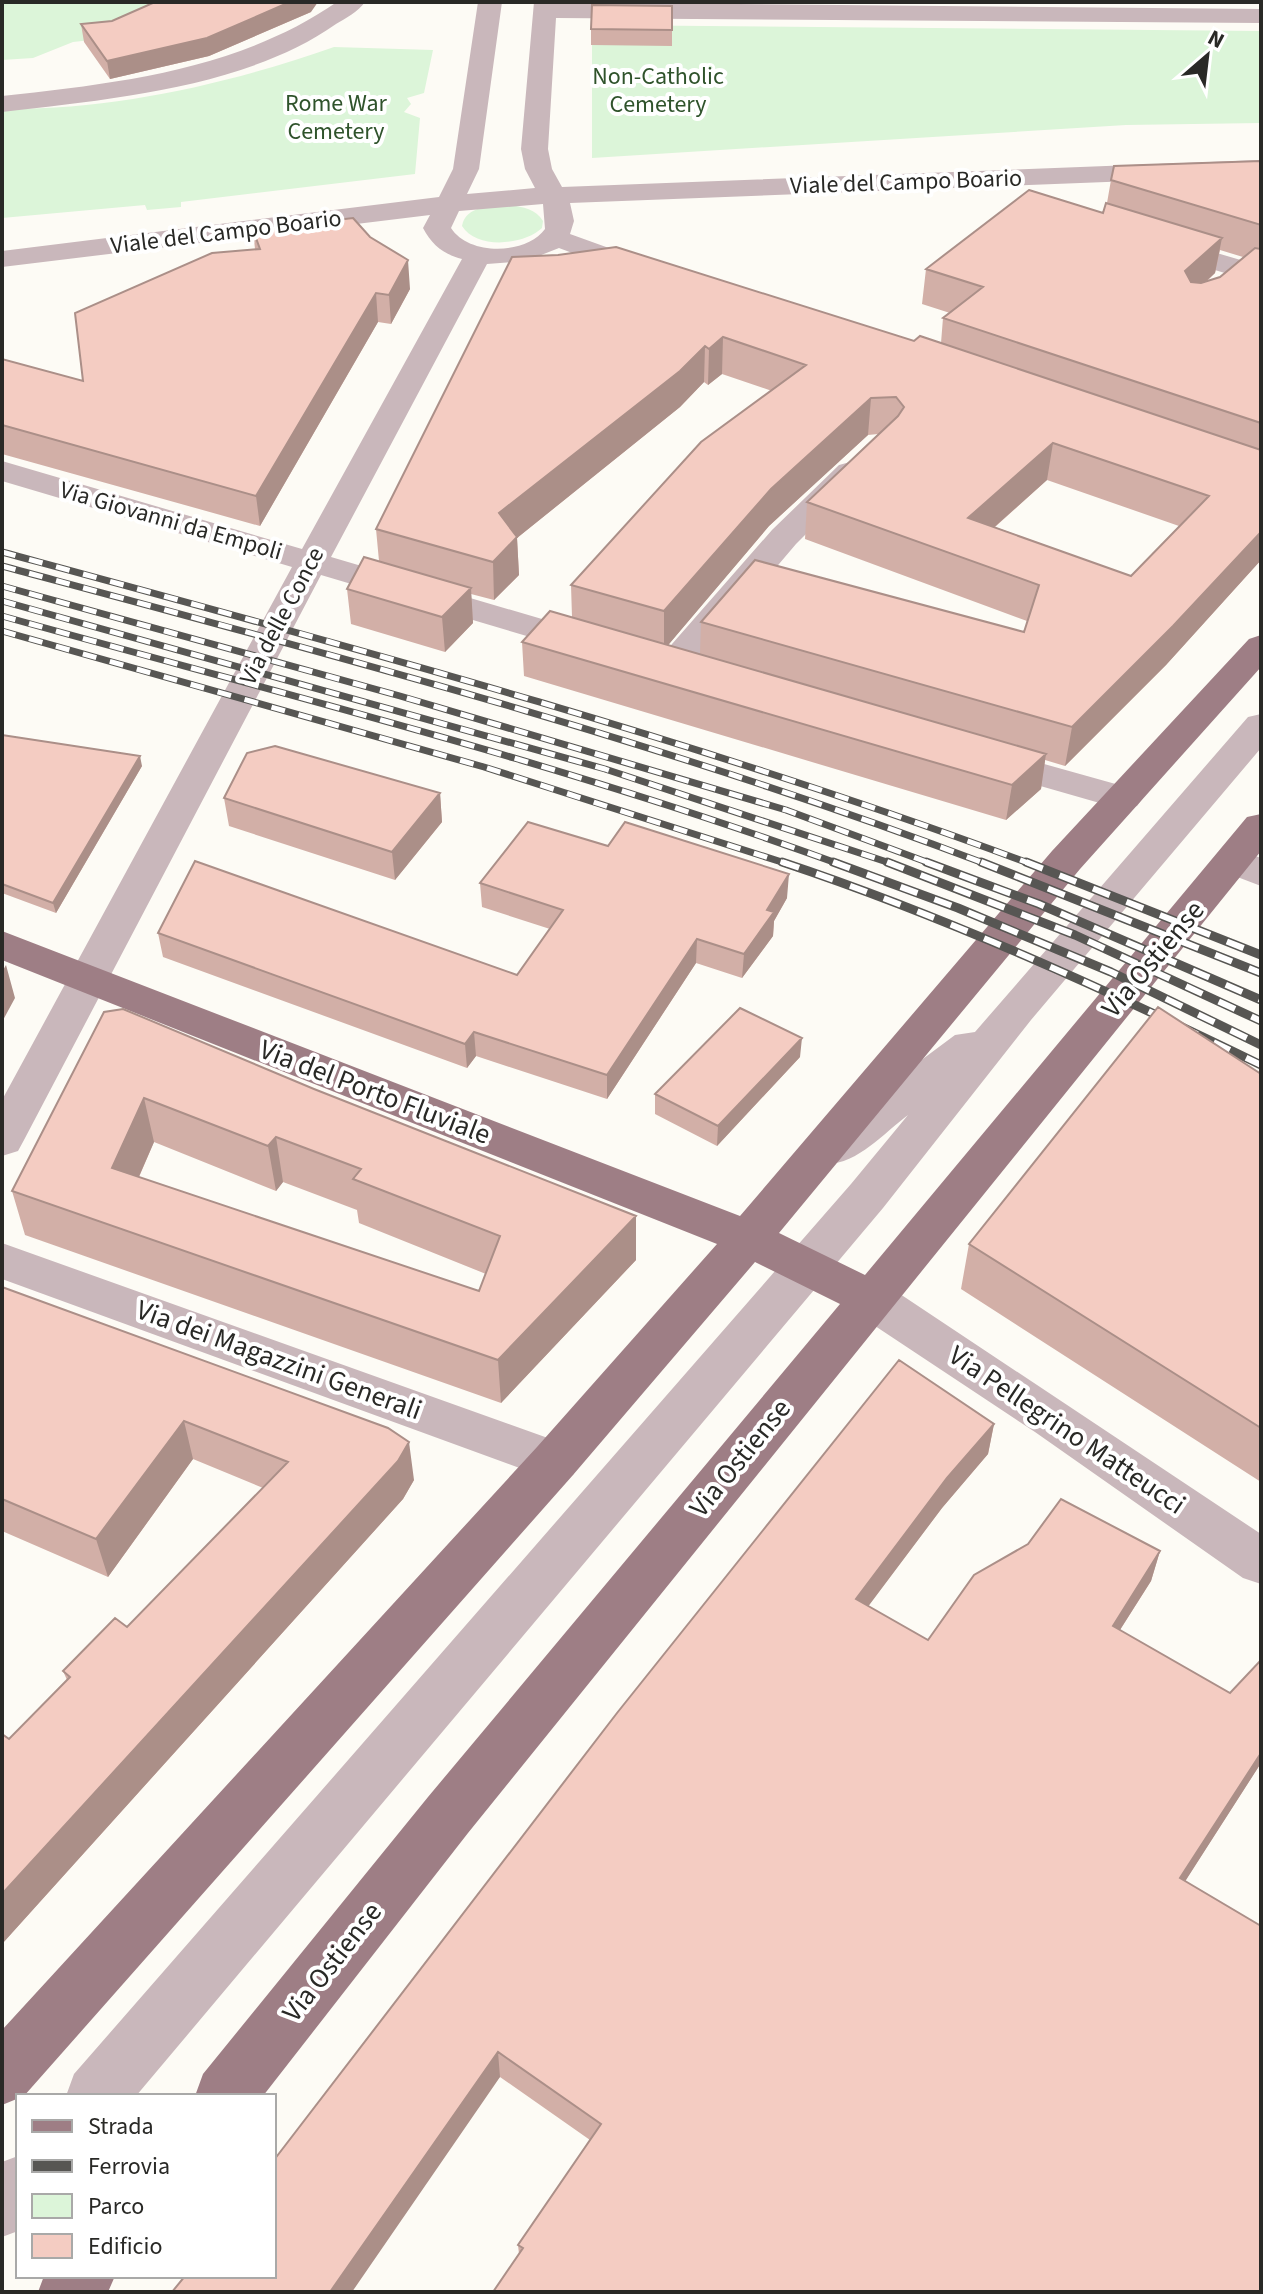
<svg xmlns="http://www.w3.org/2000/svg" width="1263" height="2294" font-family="'Source Sans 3',sans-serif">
	<rect width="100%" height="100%" fill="#fdfbf5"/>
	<path fill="#dcf5d9" d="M 2,2 L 192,2 L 118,37 L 73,42 L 33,58 L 2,60 Z
		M 592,25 L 1261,31 L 1261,123 L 1126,125 L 592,158 Z
		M 334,47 L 433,50 L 424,93 L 407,98 L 411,104 L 404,112 L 420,118 L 415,174 L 181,202 L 181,207 L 147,210 L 145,205 L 2,218 L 2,109 C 114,110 229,84 334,47 Z
		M 510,205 C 523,207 536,209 543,221 L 542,228 C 524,245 477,250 462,226 C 466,205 492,206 510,205 Z"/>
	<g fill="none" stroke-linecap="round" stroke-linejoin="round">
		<path fill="#c9b7bb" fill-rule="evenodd" d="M 337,2 L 365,2 C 358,12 346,18 336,24 C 245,88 110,99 2,112 L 2,96 C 119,83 238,70 337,2 Z
			M 478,2 L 502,2 L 479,169 L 467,194 L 535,188 L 525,169 L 521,149 L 534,2 L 1261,9 L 1261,23 L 556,18 L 548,149 L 552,169 L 562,187 L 1261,160 L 1261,176 L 570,203 L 574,221 L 570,234 L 656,265 L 660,271 L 656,277 L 646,279 L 636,277 L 559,248 L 526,261 L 487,264 L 331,557 L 603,637 L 609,644 L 603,651 L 591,655 L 321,575 L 24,1140 L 18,1151 L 2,1156 L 2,1100 L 292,567 L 2,481 L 2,461 L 302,549 L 462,259 C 443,254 432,245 423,228 L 430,215 L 2,267 L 2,251 L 439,197 L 453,169 ZM 543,204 L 545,229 C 526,255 469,256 451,228 L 459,211 Z
			M 1159,236 L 1261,266 L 1261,284 L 1149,250 L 1145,244 L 1149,238 Z
			M 850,462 L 861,465 L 866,472 L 861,479 L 796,544 L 684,676 L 671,679 L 658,676 L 653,668 L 658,660 L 772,530 L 839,465 Z
			M 1261,714 L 1261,748 L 1031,1020 L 883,1208 L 136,2096 L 66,2096 L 74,2074 L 851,1184 L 908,1115 C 881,1135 850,1173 814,1162 L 808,1151 L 814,1140 L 955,1035 L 975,1032 L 1248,717 Z
			M 987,748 L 1137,790 L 1143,798 L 1137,806 L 1124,810 L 974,767 L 968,759 L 974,751 Z
			M 1233,848 L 1261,858 L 1261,886 L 1219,870 L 1214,861 L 1219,852 Z
			M 2,1243 L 573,1447 L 580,1461 L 573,1475 L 555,1481 L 2,1279 Z
			M 871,1281 L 888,1286 L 1261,1534 L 1261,1584 L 1243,1578 L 1035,1432 L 854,1312 L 848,1299 L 854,1286 Z
			M 18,2156 L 18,2231 L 2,2237 L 2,2162 Z"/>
		<path fill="#9e7e85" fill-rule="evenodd" d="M 1261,635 L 1261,667 L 1080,869 L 779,1233 L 865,1275 L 1247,817 L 1261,814 L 1261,851 L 468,1833 L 263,2096 L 195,2096 L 203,2074 L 428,1797 L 840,1304 L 755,1262 L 573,1475 L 24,2096 L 2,2105 L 2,2030 L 537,1447 L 717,1244 L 2,960 L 2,931 L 740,1216 L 1052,851 L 1249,639 Z
			M 44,2276 L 115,2276 L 108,2292 L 38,2292 Z"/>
		<defs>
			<path id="rail-far1" d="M 2,552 C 348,646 695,739 1031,864
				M 2,566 C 333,655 665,742 986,864
				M 2,586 L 400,696 L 786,810 L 932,864
				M 2,601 L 605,769 L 893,864
				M 2,616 C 282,694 566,764 839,864
				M 2,631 L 484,767 L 788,864"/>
			<path id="rail" d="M 782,862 C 947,917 1105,989 1261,1065
				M 833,862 L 958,908 L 1111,972 L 1261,1045
				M 887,862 L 1075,935 L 1261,1021
				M 926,862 L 1039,904 L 1261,1000
				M 981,862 L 1261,973
				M 1026,862 L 1261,955"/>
		</defs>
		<use href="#rail-far1" stroke="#575653" stroke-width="7"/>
		<use href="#rail" stroke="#575653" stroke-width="9"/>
		<use href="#rail-far1" stroke="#fff" stroke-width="5" stroke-dasharray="14" stroke-linecap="butt"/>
		<use href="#rail" stroke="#fff" stroke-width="6" stroke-dasharray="18" stroke-linecap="butt"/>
	</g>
	<path fill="#d2afa7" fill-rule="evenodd" d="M 1203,2 L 1261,2 L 1261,4 Z
		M 672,6 L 672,46 L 591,45 L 591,29 Z
		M 311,12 L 209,56 L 110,79 L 84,42 L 81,24 Z
		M 1261,161 L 1261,560 L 1166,665 L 1065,766 L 1045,760 L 1041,789 L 1006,820 L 524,676 L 522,642 L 572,617 L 571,585 L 772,391 L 722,374 L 708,385 L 704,382 L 680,407 L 517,538 L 519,575 L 494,600 L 471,594 L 473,623 L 445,652 L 351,624 L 347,589 L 379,561 L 376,529 L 512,257 L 914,341 L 941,343 L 943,318 L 950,313 L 922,304 L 926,269 L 1103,213 L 1107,203 L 1111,180 ZM 1220,250 L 1243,257 L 1220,277 L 1206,282 L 1215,273 ZM 878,434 L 807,502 L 805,539 L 1027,621 L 1024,632 L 701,622 L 700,654 L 668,645 L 769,526 L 868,435 ZM 1047,480 L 1179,526 L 1131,576 L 995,527 Z
		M 253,230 L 410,289 L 391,324 L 378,322 L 260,526 L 2,454 L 2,359 L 83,381 L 255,249 Z
		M 2,735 L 142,766 L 56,913 L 2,893 Z
		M 440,793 L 442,822 L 395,880 L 229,826 L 224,798 Z
		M 608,846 L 787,898 L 774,921 L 773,936 L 742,978 L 696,963 L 607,1099 L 476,1056 L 467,1068 L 163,957 L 158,933 L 517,975 L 550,929 L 482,907 L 480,883 Z
		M 104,1012 L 636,1260 L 501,1403 L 25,1235 L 12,1191 ZM 154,1142 L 276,1191 L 283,1182 L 357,1210 L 359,1223 L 486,1274 L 479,1291 L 139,1177 Z
		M 800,1057 L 717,1146 L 655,1114 L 655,1094 Z
		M 1261,1074 L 1261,1482 L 961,1289 L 969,1244 Z
		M 2,1287 L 414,1480 L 403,1499 L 2,1944 L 2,1734 L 9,1739 L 67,1680 L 63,1671 L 127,1627 L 263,1488 L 193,1459 L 108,1577 L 2,1531 Z
		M 994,1424 L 988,1454 L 942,1508 L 868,1606 L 928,1640 L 1160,1551 L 1151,1581 L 1120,1630 L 1230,1693 L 1261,1660 L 1261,1763 L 1185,1881 L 519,2254 L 518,2245 L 590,2140 L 500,2077 L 172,2292 Z"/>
	<path fill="#ab8f88" d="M 290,2 L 318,2 L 311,12 L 209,56 L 110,79 L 107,61 Z
		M 1222,238 L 1215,273 L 1178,307 L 1185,271 Z
		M 408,260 L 410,289 L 391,324 L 389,295 Z
		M 376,293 L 378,322 L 260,526 L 256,496 Z
		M 723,337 L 722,374 L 708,385 L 709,349 Z
		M 705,346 L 704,382 L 680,407 L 517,538 L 519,575 L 494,600 L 493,562 L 499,513 Z
		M 871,398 L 868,435 L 769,526 L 664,650 L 664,611 L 771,489 Z
		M 1053,443 L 1047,480 L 963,555 L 968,518 Z
		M 1261,532 L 1261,560 L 1166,665 L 1065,766 L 1072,727 Z
		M 471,588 L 473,623 L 445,652 L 442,617 Z
		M 1046,754 L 1041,789 L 1006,820 L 1012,785 Z
		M 140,756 L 142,766 L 56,913 L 53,903 Z
		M 440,793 L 442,822 L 395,880 L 392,852 Z
		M 789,874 L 787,898 L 774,921 L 773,936 L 742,978 L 744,954 L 767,910 Z
		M 697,939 L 696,963 L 607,1099 L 607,1075 Z
		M 6,965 L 15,998 L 2,1022 L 2,972 Z
		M 474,1032 L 476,1056 L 467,1068 L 465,1044 Z
		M 802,1038 L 800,1057 L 717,1146 L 718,1126 Z
		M 144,1098 L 154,1142 L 123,1213 L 112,1168 Z
		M 276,1137 L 283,1182 L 276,1191 L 268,1146 Z
		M 636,1216 L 636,1260 L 501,1403 L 498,1360 Z
		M 184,1421 L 193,1459 L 108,1577 L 96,1539 Z
		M 994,1424 L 988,1454 L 942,1508 L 852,1628 L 856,1599 L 947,1478 Z
		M 409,1442 L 414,1480 L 403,1499 L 2,1944 L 2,1894 Z
		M 1160,1551 L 1151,1581 L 1104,1655 L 1113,1626 Z
		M 1261,1753 L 1261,1763 L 1170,1905 L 1180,1878 Z
		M 498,2052 L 500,2077 L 352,2292 L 330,2292 Z"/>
	<path fill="#f4ccc2" stroke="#ab8f88" stroke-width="2" fill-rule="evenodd" d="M 155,2 L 290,2 L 207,38 L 107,61 L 81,24 L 112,21 Z
		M 592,5 L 672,6 L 672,30 L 591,29 Z
		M 1261,161 L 1261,225 L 1111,180 L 1114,166 Z
		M 1029,190 L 1103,213 L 1106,203 L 1222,238 L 1185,271 L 1191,282 L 1201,283 L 1220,277 L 1255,248 L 1261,249 L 1261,423 L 943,318 L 983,287 L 926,269 Z
		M 353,218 L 370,237 L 408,260 L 389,295 L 376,293 L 256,496 L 2,425 L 2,359 L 83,381 L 75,313 L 212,253 L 260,249 L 253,230 Z
		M 616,247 L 914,341 L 920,336 L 1261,450 L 1261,532 L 1173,626 L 1072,727 L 701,622 L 755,560 L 1024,632 L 1039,585 L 807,502 L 898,416 L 904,407 L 896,397 L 871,398 L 771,489 L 664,611 L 571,585 L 701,442 L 806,365 L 723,337 L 709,349 L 705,346 L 680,371 L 499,513 L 517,537 L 493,562 L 376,529 L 512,257 L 558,255 ZM 1053,443 L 1209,496 L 1131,576 L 968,518 Z
		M 364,557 L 471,588 L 442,617 L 347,589 Z
		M 550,611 L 1046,754 L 1012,785 L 522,642 Z
		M 2,735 L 140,756 L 53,903 L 2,884 Z
		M 275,746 L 440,793 L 392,852 L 224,798 L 247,753 Z
		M 528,822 L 608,846 L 625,822 L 789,874 L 767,910 L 774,912 L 744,954 L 697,939 L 607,1075 L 474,1032 L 465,1044 L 158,933 L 195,861 L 517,975 L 563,910 L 480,883 Z
		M 1158,1007 L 1261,1074 L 1261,1428 L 969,1244 Z
		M 740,1008 L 802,1038 L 718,1126 L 655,1094 Z
		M 123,1009 L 314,1089 L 636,1216 L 498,1360 L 12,1191 L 104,1012 ZM 144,1098 L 268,1146 L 276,1137 L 361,1169 L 353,1179 L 500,1236 L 479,1291 L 112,1168 Z
		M 2,1287 L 388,1428 L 409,1442 L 398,1461 L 2,1894 L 2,1734 L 9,1739 L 70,1677 L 63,1671 L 115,1618 L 127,1627 L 288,1462 L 184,1421 L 96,1539 L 2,1499 Z
		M 899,1360 L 994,1424 L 947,1478 L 856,1599 L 928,1640 L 974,1575 L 1028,1544 L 1061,1499 L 1160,1551 L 1113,1626 L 1230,1693 L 1261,1660 L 1261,1753 L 1180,1878 L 1261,1926 L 1261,2292 L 493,2292 L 523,2248 L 518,2245 L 601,2124 L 498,2052 L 330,2292 L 172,2292 L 185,2276 L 274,2276 L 274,2160 L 617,1713 Z"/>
	<g text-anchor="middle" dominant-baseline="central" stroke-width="8" stroke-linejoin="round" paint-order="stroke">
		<g font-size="24" fill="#2f532b" stroke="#fff">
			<text x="658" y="76">Non-Catholic<tspan x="658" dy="28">Cemetery</tspan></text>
			<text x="336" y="103">Rome War<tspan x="336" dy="28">Cemetery</tspan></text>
		</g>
		<g font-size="24" fill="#292926" stroke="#fff">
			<text transform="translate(906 182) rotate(-2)">Viale del Campo Boario</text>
			<text transform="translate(226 232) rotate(-7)">Viale del Campo Boario</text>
			<text transform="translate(171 521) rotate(16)">Via Giovanni da Empoli</text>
			<text transform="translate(282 616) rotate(-62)">Via delle Conce</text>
		</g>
		<g font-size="28" fill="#292926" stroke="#fff">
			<text transform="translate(1153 959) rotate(-50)">Via Ostiense</text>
			<text transform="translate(375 1092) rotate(21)">Via del Porto Fluviale</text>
			<text transform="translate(279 1360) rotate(20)">Via dei Magazzini Generali</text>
			<text transform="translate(1067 1430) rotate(34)">Via Pellegrino Matteucci</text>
			<text transform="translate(740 1458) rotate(-51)">Via Ostiense</text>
			<text transform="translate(332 1962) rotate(-52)">Via Ostiense</text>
		</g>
	</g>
	<rect width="1263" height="2294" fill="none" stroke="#292926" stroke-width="8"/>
	<rect x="16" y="2094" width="260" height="184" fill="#ffffff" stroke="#a9a9a8" stroke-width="2"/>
	<rect x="32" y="2120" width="40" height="12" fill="#9e7e85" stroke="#a9a9a8" stroke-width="2"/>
	<text x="88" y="2134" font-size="24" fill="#292926">Strada</text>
	<rect x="32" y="2160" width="40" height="12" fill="#575653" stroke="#a9a9a8" stroke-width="2"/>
	<text x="88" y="2174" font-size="24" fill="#292926">Ferrovia</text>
	<rect x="32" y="2194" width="40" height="24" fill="#dcf5d9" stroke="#a9a9a8" stroke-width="2"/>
	<text x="88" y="2214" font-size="24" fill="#292926">Parco</text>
	<rect x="32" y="2234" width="40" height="24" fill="#f4ccc2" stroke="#a9a9a8" stroke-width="2"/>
	<text x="88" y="2254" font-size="24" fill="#292926">Edificio</text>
	<g transform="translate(1207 56) rotate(28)" stroke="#ffffff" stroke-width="6" paint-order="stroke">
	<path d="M0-6L14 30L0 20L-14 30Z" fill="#292926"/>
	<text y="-12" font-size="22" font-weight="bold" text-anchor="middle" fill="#292926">N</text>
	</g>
</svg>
